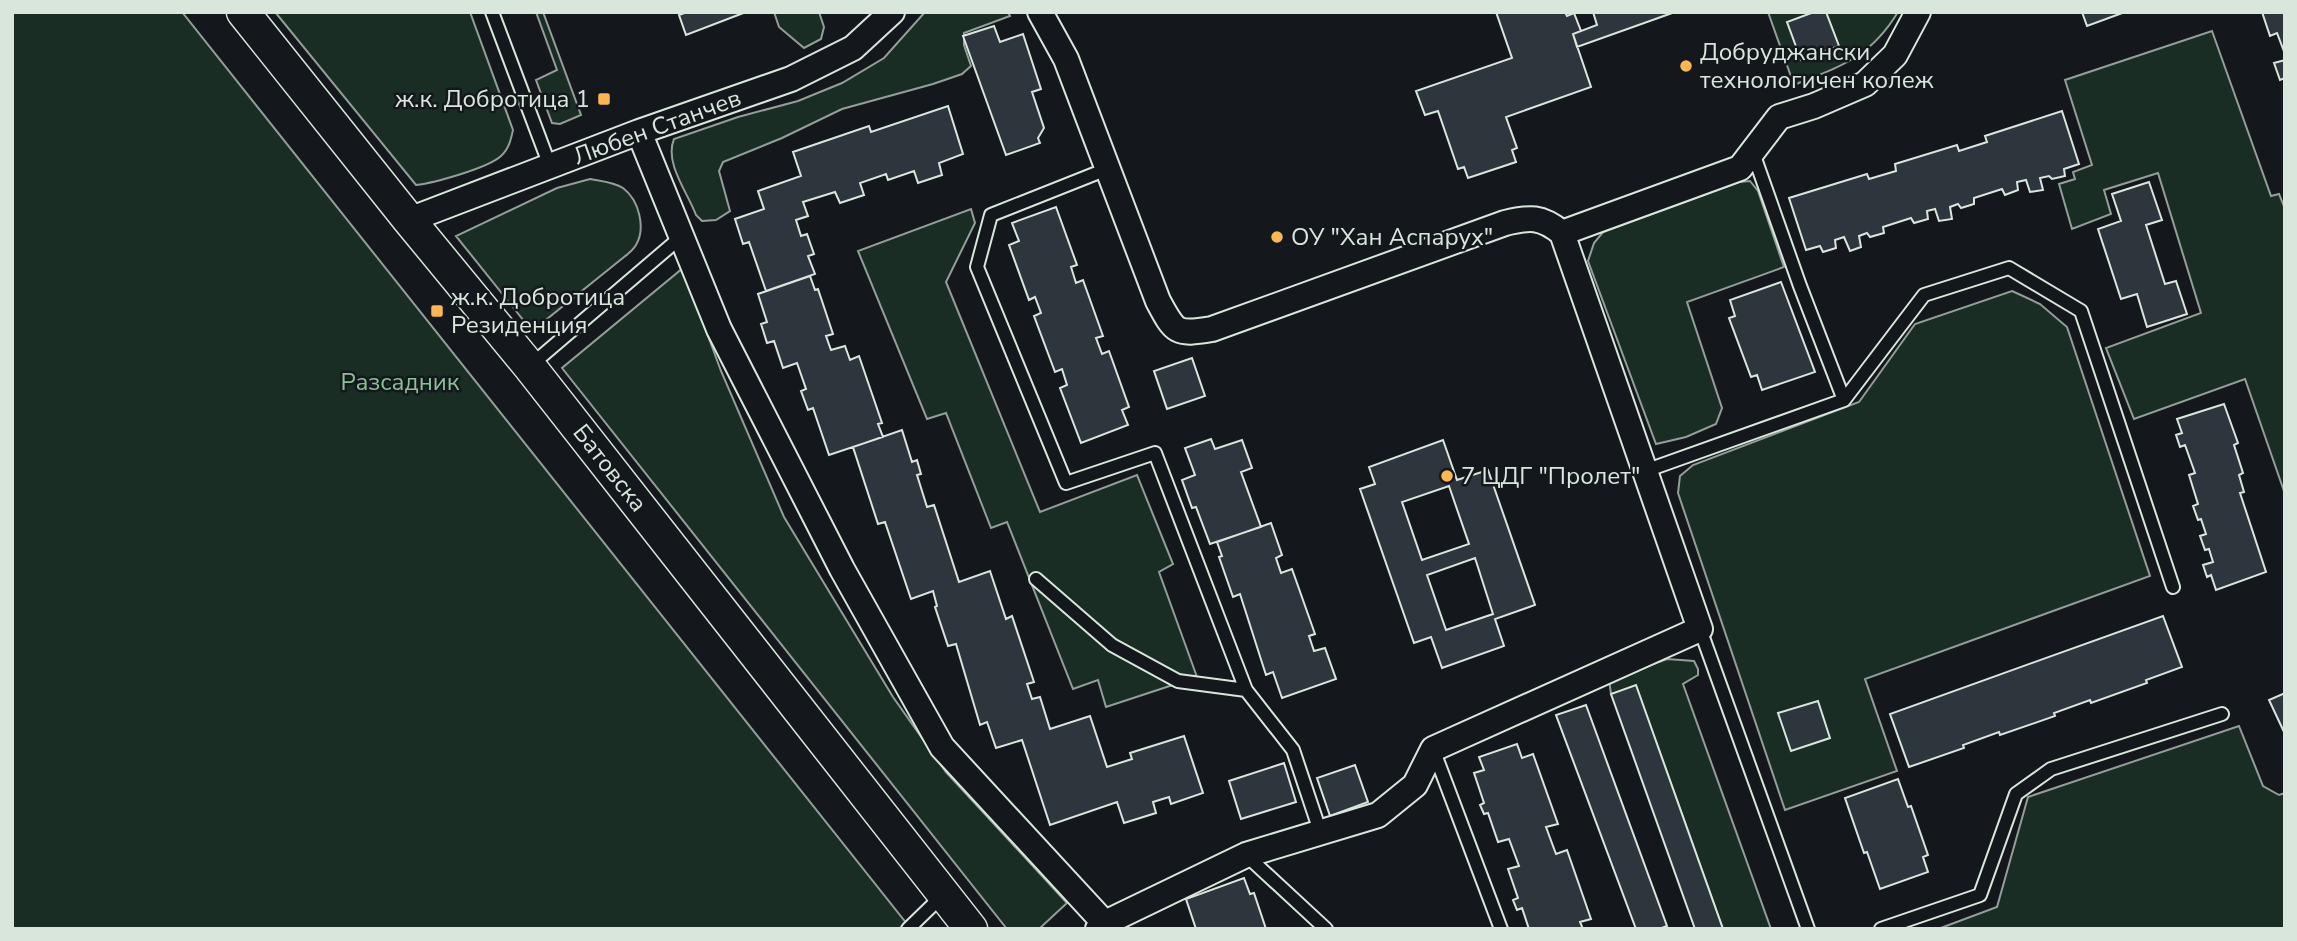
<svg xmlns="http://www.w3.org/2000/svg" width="2297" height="941" font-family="'Nunito Sans',sans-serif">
	<rect width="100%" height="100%" fill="#14181c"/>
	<path fill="#1a2d24" stroke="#939e99" stroke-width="2" d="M 12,12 L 182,12 L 911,929 L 12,929 Z
		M 275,12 L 470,12 L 513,130 C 511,139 509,149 501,156 C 488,168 434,183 416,185 Z
		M 536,12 L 543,12 L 581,115 L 560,124 L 552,123 L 536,80 L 557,70 Z
		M 774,12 L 819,12 L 824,27 L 821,39 L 804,48 L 779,27 Z
		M 925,12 L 1008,12 L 1010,16 L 964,33 L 964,45 L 971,66 L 962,74 L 933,84 L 842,109 L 782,138 L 723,162 L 719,171 L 730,211 L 716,220 L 702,221 L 696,215 C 688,193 664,163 674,139 L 738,117 L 798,101 L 842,83 L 884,58 Z
		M 1768,12 L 1898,12 C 1870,58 1841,66 1794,85 Z
		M 2212,31 L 2271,196 L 2279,194 L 2285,209 L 2285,494 L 2245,379 L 2134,419 L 2106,348 L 2201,313 L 2158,173 L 2104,190 L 2111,214 L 2072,229 L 2059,184 L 2075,179 L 2073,172 L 2092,165 L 2065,80 Z
		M 590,179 C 600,181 614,182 623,188 C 639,200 646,228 636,245 C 633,250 628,254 624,257 L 532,331 L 456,236 L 557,188 Z
		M 1750,181 L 1758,191 L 1784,267 L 1687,302 L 1722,408 L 1716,424 L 1686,437 L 1656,444 L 1588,261 L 1594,243 L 1603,232 L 1739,182 Z
		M 971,209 L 975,223 L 946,282 L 1040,512 L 1137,475 L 1173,564 L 1159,572 L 1197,677 L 1106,707 L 1098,680 L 1073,689 L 1007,522 L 991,528 L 946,413 L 927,419 L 858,251 Z
		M 683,268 L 721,371 L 784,517 L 893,697 L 946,772 L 1067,903 L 1039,929 L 1007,929 L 562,368 Z
		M 2012,291 L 2040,304 L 2067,327 L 2150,576 L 1865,679 L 1897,771 L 1785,810 L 1678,493 L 1680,476 L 1693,465 L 1859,402 L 1915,324 Z
		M 1667,659 L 1694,661 L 1698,669 L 1698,675 L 1683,684 L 1771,929 L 1723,929 L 1636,686 L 1611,694 L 1609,680 Z
		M 2239,726 L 2263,786 L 2279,795 L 2285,793 L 2285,929 L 1938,929 L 1997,907 L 2028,797 Z"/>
	<path fill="#2c363c" stroke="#d8e6dc" stroke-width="2" fill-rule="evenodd" d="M 687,12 L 746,12 L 686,35 L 679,15 Z
		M 1496,12 L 1565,12 L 1567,16 L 1574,13 L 1581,31 L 1573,34 L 1591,87 L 1506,117 L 1517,148 L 1512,150 L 1516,162 L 1468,178 L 1464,167 L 1458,169 L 1438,111 L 1425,115 L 1416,91 L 1512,58 Z
		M 1593,12 L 1675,12 L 1577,47 L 1573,34 L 1597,25 Z
		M 1814,12 L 1826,12 L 1839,46 L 1801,60 L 1787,22 Z
		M 2082,12 L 2125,12 L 2087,26 Z
		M 2262,12 L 2285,12 L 2285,54 L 2277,33 L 2270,36 Z
		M 994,26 L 1000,42 L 1023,34 L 1041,89 L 1032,92 L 1044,128 L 1038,138 L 1040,143 L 1006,155 L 963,36 Z
		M 2285,60 L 2285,78 L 2280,80 L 2274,63 Z
		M 948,106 L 963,154 L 939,163 L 942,175 L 918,183 L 914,171 L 888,180 L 886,174 L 860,183 L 864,195 L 840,203 L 835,192 L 803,202 L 808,216 L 796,220 L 801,236 L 807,234 L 814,254 L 808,256 L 815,274 L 766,291 L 749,242 L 743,244 L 735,219 L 764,209 L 758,191 L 801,176 L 793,152 L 869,126 L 871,132 Z
		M 2062,111 L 2079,164 L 2064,169 L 2065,176 L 2052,179 L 2049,176 L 2040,178 L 2043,190 L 2030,192 L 2026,180 L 2017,182 L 2018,190 L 2005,195 L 2002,189 L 1974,198 L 1974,204 L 1961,208 L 1958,204 L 1950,207 L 1952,219 L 1939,221 L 1935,209 L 1927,211 L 1928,219 L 1914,223 L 1911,218 L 1883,227 L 1884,233 L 1870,237 L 1867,233 L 1859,236 L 1861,247 L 1850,251 L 1844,237 L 1835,240 L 1836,248 L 1823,252 L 1820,246 L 1806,250 L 1789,198 L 1867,174 L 1869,179 L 1896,171 L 1895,164 L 1957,145 L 1959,151 L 1987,142 L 1985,136 Z
		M 2149,182 L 2162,220 L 2146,225 L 2165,284 L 2176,281 L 2187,314 L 2147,327 L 2137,294 L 2121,299 L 2098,229 L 2121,221 L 2112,194 Z
		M 1056,207 L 1077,265 L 1071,267 L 1076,283 L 1083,280 L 1103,336 L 1096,338 L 1102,354 L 1109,351 L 1129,407 L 1122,410 L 1128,425 L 1081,443 L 1060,388 L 1067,385 L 1062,369 L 1055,372 L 1034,316 L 1041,313 L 1035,297 L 1029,300 L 1009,245 L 1019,241 L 1012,223 Z
		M 810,276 L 815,290 L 818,289 L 833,334 L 826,336 L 831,350 L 845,346 L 850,360 L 859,356 L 882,423 L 878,424 L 883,437 L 829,455 L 813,408 L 808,410 L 801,391 L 806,389 L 797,363 L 783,368 L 774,341 L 767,343 L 761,324 L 767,322 L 758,294 Z
		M 1781,282 L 1815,372 L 1762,390 L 1757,375 L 1751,377 L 1729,318 L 1735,316 L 1730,300 Z
		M 1192,358 L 1205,396 L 1167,409 L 1154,371 Z
		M 2224,404 L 2238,443 L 2234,445 L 2243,473 L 2239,475 L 2244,492 L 2240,493 L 2266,572 L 2216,590 L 2211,575 L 2207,577 L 2203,565 L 2213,562 L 2209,549 L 2205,550 L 2200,536 L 2206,534 L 2201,519 L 2198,520 L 2193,506 L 2198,504 L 2189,475 L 2195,473 L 2185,445 L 2180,447 L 2176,435 L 2182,433 L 2177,419 Z
		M 902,430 L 912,462 L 917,460 L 921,474 L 917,475 L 927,507 L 934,505 L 959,582 L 990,571 L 1006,619 L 1012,616 L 1034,682 L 1027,684 L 1032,699 L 1040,697 L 1050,729 L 1090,716 L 1107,767 L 1132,759 L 1130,753 L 1184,736 L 1203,793 L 1171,804 L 1169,797 L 1153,802 L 1156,813 L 1124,823 L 1117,802 L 1050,825 L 1022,740 L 996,748 L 987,722 L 980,725 L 956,644 L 948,646 L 935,607 L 937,606 L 933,591 L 911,599 L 885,522 L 878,524 L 853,447 Z
		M 1211,439 L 1215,449 L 1242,440 L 1252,468 L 1241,472 L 1261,527 L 1210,544 L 1196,507 L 1192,508 L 1182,480 L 1195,475 L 1185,448 Z
		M 1443,440 L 1457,480 L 1488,470 L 1535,605 L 1495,619 L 1504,646 L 1442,668 L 1431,637 L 1414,643 L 1360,489 L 1375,484 L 1369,467 ZM 1449,486 L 1469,544 L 1422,560 L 1402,502 ZM 1475,558 L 1493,614 L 1446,630 L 1427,575 Z
		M 1271,523 L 1282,555 L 1276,558 L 1281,573 L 1292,569 L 1315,634 L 1309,636 L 1314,651 L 1325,648 L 1336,679 L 1282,698 L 1273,672 L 1266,675 L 1240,594 L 1233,597 L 1219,557 L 1222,556 L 1217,542 Z
		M 2163,616 L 2182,667 L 2146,680 L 2147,683 L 2091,703 L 2090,700 L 2054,713 L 2055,716 L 2000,735 L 1999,732 L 1963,745 L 1964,748 L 1909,767 L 1890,714 Z
		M 1636,685 L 1723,929 L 1695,929 L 1611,694 Z
		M 2285,693 L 2285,732 L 2284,732 L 2269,700 Z
		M 1818,701 L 1830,738 L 1791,751 L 1778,713 Z
		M 1586,705 L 1667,926 L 1659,929 L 1636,929 L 1556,715 Z
		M 1517,744 L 1522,758 L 1533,754 L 1558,824 L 1546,827 L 1556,854 L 1567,850 L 1591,919 L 1580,922 L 1583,929 L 1529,929 L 1522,908 L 1517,910 L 1513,900 L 1518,898 L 1508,869 L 1519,866 L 1509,839 L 1498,842 L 1488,813 L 1484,814 L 1480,805 L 1484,803 L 1474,773 L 1484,770 L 1479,757 Z
		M 1284,763 L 1296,802 L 1241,819 L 1229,781 Z
		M 1355,765 L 1368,802 L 1330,816 L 1317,778 Z
		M 1898,779 L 1908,807 L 1911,806 L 1928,855 L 1923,857 L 1928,872 L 1880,889 L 1867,852 L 1864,853 L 1845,798 Z
		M 1244,878 L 1250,894 L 1254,893 L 1266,929 L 1196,929 L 1186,899 Z"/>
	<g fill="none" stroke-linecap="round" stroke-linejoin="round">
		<defs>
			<path id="service" d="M 492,12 L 550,166
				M 1752,150 L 1800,286 L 1844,400
				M 1107,169 L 991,215 L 977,267 L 1066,483 L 1155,453 L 1246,690 L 1293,750 L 1320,831
				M 530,366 L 681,237
				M 1645,471 L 1844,400 L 1924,295 L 2009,268 L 2081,311 L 2173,587
				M 1036,579 L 1112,645 L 1178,681 L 1246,690
				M 1700,629 L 1808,929
				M 1433,749 L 1501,929
				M 1246,855 L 1326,929
				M 908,929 L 944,894
				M 1881,929 L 1980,895 L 2016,794 L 2051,769 L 2222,714"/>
			<path id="minor" d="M 1040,12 L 1066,59 L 1158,301 C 1175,333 1176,335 1212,329 L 1505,223 C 1530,217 1541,216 1562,233 L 1700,629 L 1433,749 L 1415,785 L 1378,815 L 1246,855 L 1105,923 L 1098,929
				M 639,132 L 719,329 L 842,569 L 942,747 L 1110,929
				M 409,220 L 639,132 L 791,79 L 853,48 L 892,12
				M 1562,233 L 1740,168 L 1779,117 L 1814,106 L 1865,84 L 1895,55 L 1918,12"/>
			<path id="tertiary" d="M 243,12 L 409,220 L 530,367 L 971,929"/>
		</defs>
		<use href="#service" stroke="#d8e6dc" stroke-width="16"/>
		<use href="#minor" stroke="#d8e6dc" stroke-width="28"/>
		<use href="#tertiary" stroke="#d8e6dc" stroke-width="35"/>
		<use href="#service" stroke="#14181c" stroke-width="12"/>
		<use href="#minor" stroke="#14181c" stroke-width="24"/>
		<use href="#tertiary" stroke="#14181c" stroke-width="32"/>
	</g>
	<g fill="#ffb74d" stroke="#14181c" stroke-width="2.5">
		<circle cx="1686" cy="66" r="7"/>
		<rect x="597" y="92" width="14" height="14" rx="3.5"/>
		<circle cx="1277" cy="237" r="7"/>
		<rect x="430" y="304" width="14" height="14" rx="3.5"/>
		<circle cx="1447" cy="476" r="7"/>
	</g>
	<g text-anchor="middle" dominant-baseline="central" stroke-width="5" stroke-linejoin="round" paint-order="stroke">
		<g font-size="24" fill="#d8e6dc" stroke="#14181c" text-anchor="start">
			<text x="1700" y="52">Добруджански<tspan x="1700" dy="28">технологичен колеж</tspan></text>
			<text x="590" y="99" text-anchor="end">ж.к. Добротица 1</text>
			<text x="1291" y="237">ОУ "Хан Аспарух"</text>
			<text x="451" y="297">ж.к. Добротица<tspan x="451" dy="28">Резиденция</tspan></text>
			<text x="1461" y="476">7 ЦДГ "Пролет"</text>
		</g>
		<g font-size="24" fill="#d8e6dc" stroke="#14181c">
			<text transform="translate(657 127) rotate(-20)">Любен Станчев</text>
			<text transform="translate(610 468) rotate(52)">Батовска</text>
		</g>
		<g font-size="24" fill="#8ac095" stroke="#14181c">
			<text x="400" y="382">Разсадник</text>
		</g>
	</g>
	<rect width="2297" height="941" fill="none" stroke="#d8e6dc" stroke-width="28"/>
</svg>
